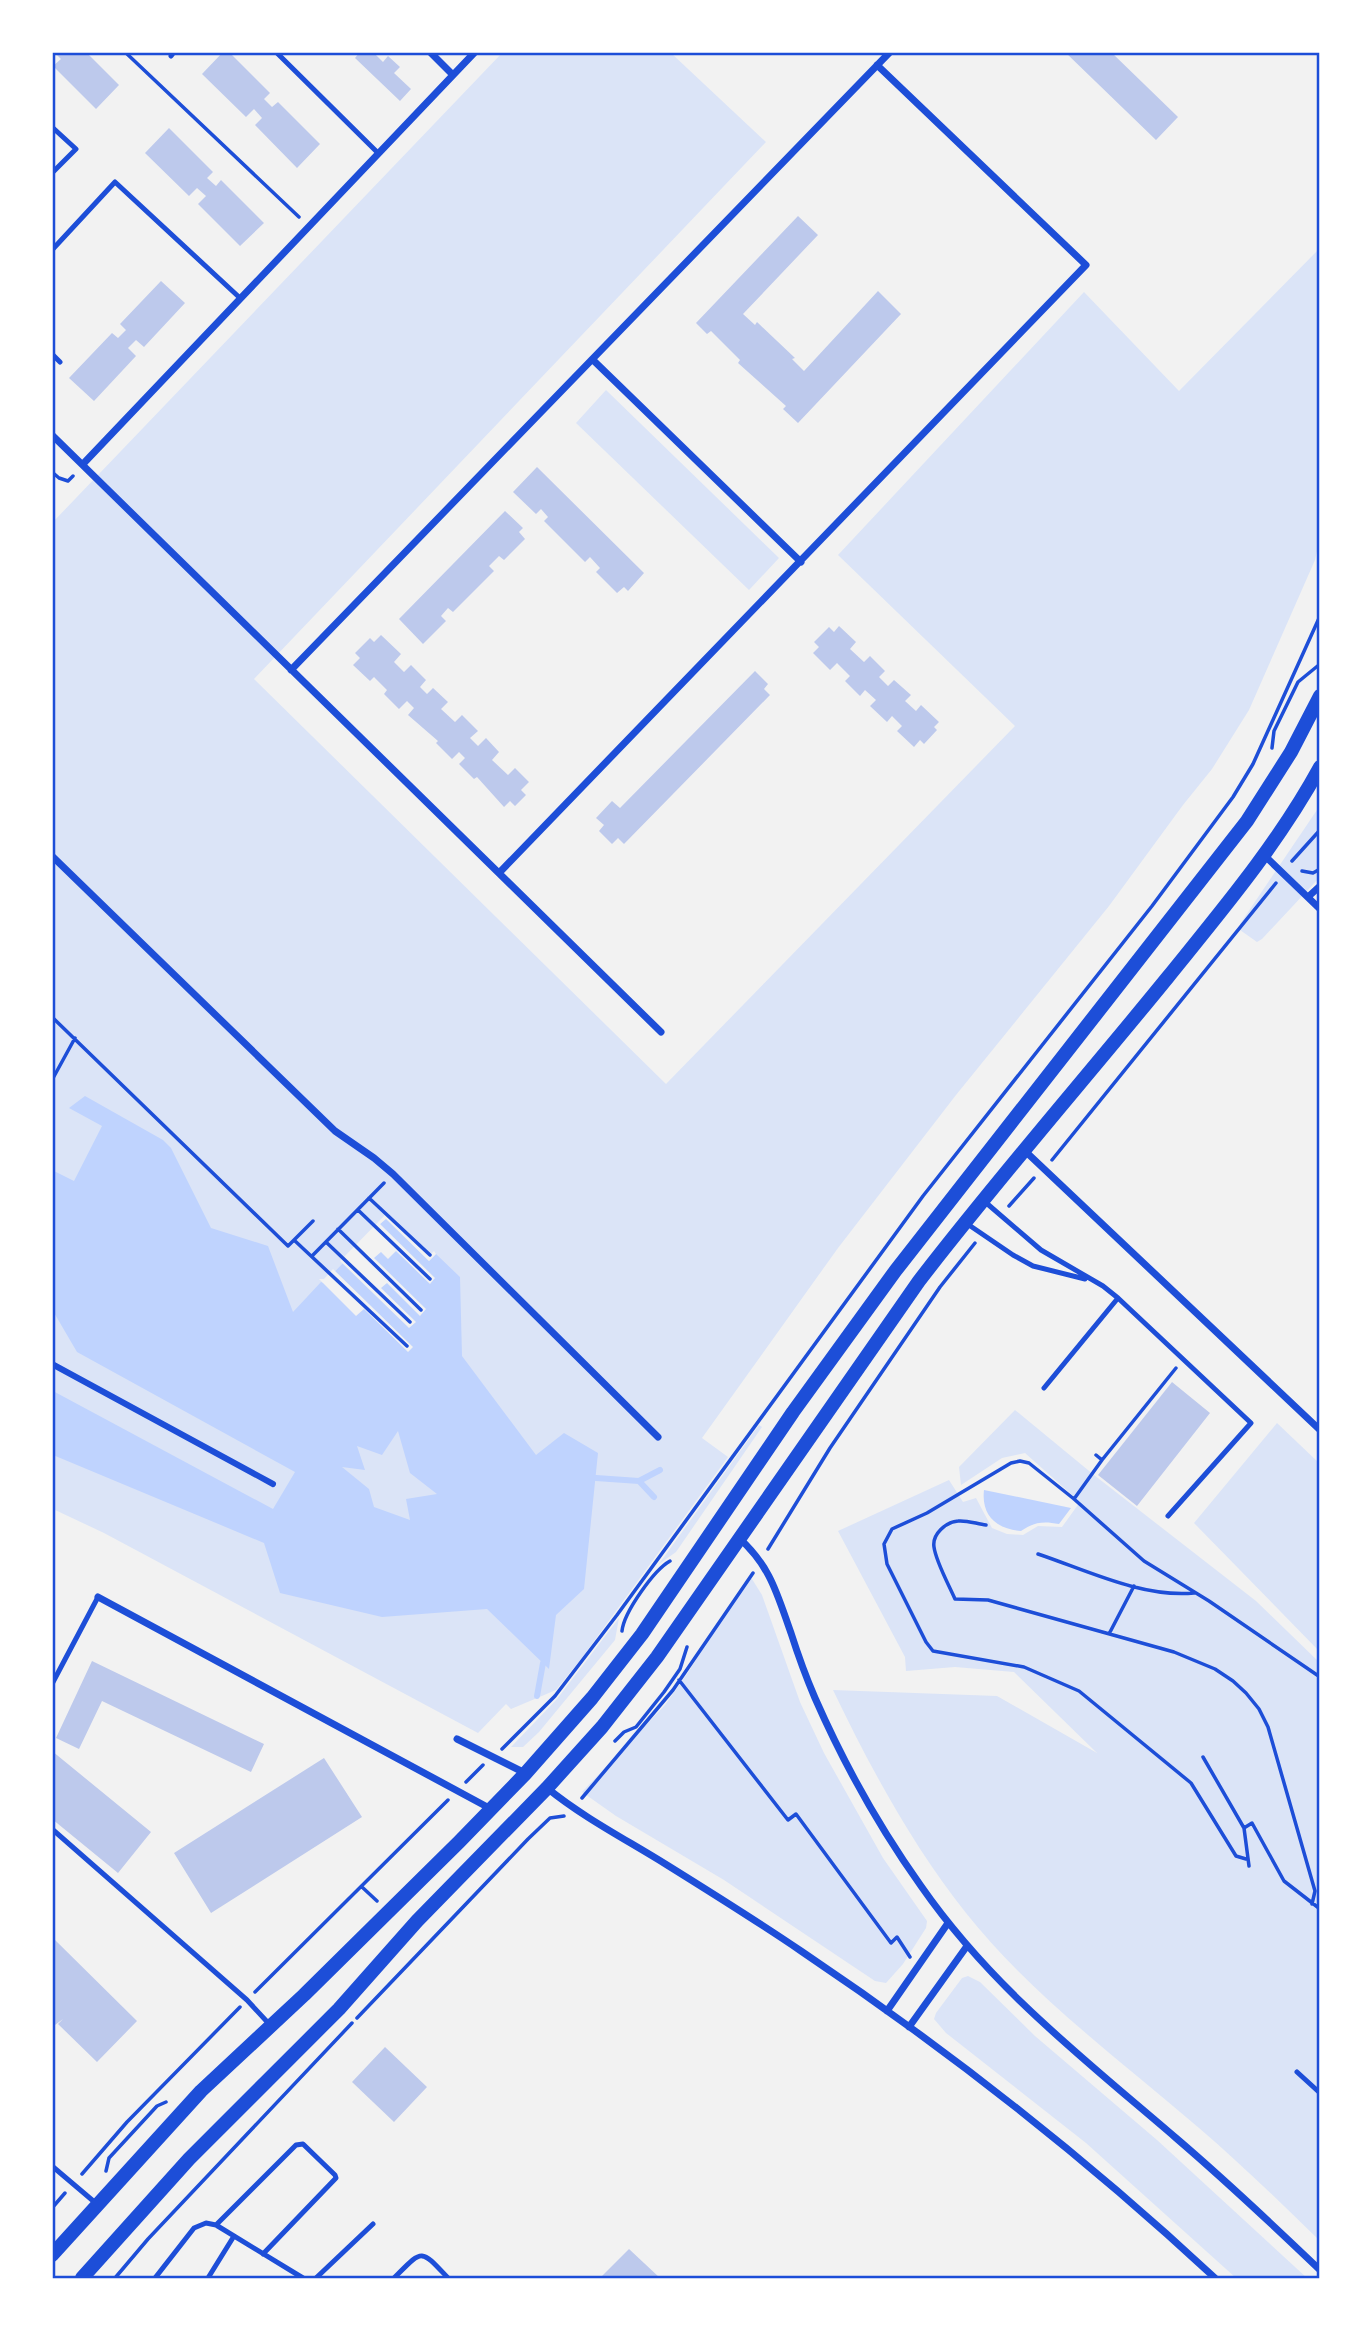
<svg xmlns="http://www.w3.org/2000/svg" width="1372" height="2331" font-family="'Noto Sans',sans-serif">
	<rect width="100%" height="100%" fill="#f2f2f2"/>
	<path fill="#dbe4f7" d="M 502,53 L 671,53 L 766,142 L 254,679 L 666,1084 L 1015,726 L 838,555 L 1084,292 L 1179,391 L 1319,249 L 1319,542 L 1315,560 L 1249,710 L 1212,769 L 1183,805 L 1109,906 L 956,1095 L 838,1248 L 702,1438 L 728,1457 L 581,1659 L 556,1690 L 511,1709 L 506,1704 L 478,1733 L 104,1533 L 53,1509 L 53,522 Z
		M 606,390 L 779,558 L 749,590 L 576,423 Z
		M 1319,807 L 1319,878 L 1262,939 L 1257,942 L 1240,930 L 1240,924 Z
		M 1015,1410 L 1094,1475 L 1256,1601 L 1319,1662 L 1319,2240 C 1280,2202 1241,2164 1199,2128 C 1119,2059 1032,1996 966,1913 C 912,1845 870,1767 833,1690 L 997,1696 L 1097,1753 L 1014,1672 L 955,1667 L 906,1671 L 905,1657 L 838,1531 L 949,1480 L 963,1502 L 976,1498 L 992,1528 L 1007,1534 L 1023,1535 L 1038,1526 L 1062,1527 L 1080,1502 L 1025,1453 L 1002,1458 L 961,1485 L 959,1467 Z
		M 1277,1423 L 1319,1463 L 1319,1651 L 1194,1523 Z
		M 759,1425 L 762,1427 L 676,1552 L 659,1564 Z
		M 747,1579 L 752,1579 L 762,1595 L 800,1702 L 824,1753 L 883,1858 L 927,1921 L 926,1928 L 903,1964 L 886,1983 L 875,1981 L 724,1880 L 616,1816 L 582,1792 L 665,1705 L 687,1674 Z
		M 619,1618 L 615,1640 L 539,1732 L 523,1747 L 511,1747 L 557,1699 Z
		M 968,1976 L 980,1982 L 1035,2036 L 1157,2140 L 1307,2278 L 1236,2278 L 1086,2143 L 946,2033 L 934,2019 L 936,2013 L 962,1978 Z"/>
	<path fill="#bfd3fe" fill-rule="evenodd" d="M 85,1096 L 163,1140 L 171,1148 L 211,1228 L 268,1246 L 293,1312 L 321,1282 L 324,1283 L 386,1218 L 429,1261 L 436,1254 L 460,1277 L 462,1356 L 536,1455 L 564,1433 L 598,1453 L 584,1589 L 556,1615 L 549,1669 L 487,1609 L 382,1617 L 280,1593 L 264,1543 L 53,1455 L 53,1391 L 273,1509 L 295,1472 L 77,1352 L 53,1311 L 52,1170 L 74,1181 L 102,1126 L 69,1108 ZM 398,1431 L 410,1473 L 437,1494 L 406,1499 L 410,1520 L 374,1507 L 369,1489 L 342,1467 L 365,1470 L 357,1446 L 382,1455 Z
		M 984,1490 L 1071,1508 L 1059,1524 C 1043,1521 1034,1522 1021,1531 C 997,1529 981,1516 984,1490 Z"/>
	<path fill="#f2f2f2" d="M 385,1215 L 429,1256 L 434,1251 L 436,1254 L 429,1261 L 386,1219 L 380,1224 L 435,1278 L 430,1284 L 396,1251 L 388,1259 L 381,1252 L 374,1258 L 426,1309 L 420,1316 L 387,1283 L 381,1288 L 416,1322 L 409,1328 L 340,1261 Z
		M 333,1269 L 413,1347 L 408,1352 L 364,1309 L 356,1316 L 319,1279 L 324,1279 Z"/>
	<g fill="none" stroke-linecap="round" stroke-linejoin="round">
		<path stroke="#bfd3fe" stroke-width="6" d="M 596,1478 L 639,1481 L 660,1470
			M 639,1481 L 654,1497
			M 537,1696 L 543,1663"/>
	</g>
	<path fill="#bdc9ec" d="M 54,52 L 86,52 L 119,85 L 96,109 L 53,66 L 61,59 Z
		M 223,52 L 229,52 L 270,93 L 264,99 L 272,107 L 278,102 L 320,144 L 297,168 L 255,125 L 262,118 L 254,109 L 246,117 L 202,74 Z
		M 360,52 L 373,52 L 383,62 L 388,56 L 400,67 L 394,73 L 411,89 L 400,101 L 355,58 Z
		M 1065,52 L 1111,52 L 1178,117 L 1156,140 Z
		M 169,128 L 213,172 L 207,178 L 216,186 L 221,180 L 264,223 L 240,246 L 198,204 L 206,196 L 197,188 L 189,196 L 145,153 Z
		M 798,216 L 818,235 L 743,314 L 755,325 L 757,322 L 795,358 L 792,359 L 804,371 L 878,291 L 901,314 L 798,423 L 783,409 L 786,406 L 738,363 L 740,360 L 711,331 L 707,334 L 696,323 Z
		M 161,281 L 185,303 L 144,347 L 136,340 L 128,348 L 136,356 L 94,401 L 69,378 L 112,333 L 118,338 L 126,330 L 120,324 Z
		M 537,467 L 644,573 L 628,591 L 624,587 L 617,593 L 596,572 L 600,568 L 590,557 L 585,562 L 544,521 L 548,517 L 541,509 L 536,514 L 513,492 Z
		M 505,511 L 523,528 L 519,532 L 525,539 L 504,560 L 499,556 L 489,566 L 494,571 L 453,612 L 448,608 L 441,616 L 446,621 L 423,644 L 399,619 Z
		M 839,626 L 856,642 L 850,649 L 864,662 L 870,656 L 885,671 L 879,677 L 888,686 L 894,680 L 911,695 L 905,701 L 916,711 L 921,705 L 939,722 L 934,727 L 937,730 L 924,744 L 920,740 L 914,747 L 897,731 L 902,726 L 892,716 L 887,722 L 870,706 L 876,700 L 865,690 L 860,696 L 845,681 L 850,676 L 837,663 L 830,670 L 813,653 L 819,647 L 814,642 L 829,627 L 834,632 Z
		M 381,635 L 401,654 L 394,662 L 404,672 L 411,665 L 426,680 L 420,687 L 427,694 L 433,688 L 448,702 L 441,709 L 455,722 L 462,715 L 478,731 L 470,738 L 478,746 L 486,738 L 499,752 L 492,760 L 508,775 L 515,768 L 529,782 L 521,790 L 526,795 L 515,806 L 510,801 L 504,807 L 477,777 L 474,779 L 459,764 L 465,758 L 459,752 L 452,759 L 436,743 L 438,741 L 408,715 L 414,708 L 407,701 L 399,709 L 384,694 L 387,690 L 374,677 L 370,681 L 353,665 L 360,658 L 355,653 L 370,638 L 374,642 Z
		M 755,671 L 768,684 L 764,689 L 770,695 L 624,844 L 618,838 L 612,844 L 599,831 L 604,825 L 596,818 L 612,801 L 620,808 Z
		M 1172,1382 L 1210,1413 L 1137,1506 L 1098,1475 Z
		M 92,1661 L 264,1744 L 251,1772 L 102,1701 L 79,1749 L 56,1738 Z
		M 52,1751 L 151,1832 L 118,1873 L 52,1819 Z
		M 324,1758 L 362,1817 L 211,1913 L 174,1853 Z
		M 52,1937 L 137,2021 L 97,2062 L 58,2024 L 63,2019 L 55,2025 L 52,2023 Z
		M 385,2047 L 427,2087 L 394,2122 L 352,2082 Z
		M 629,2249 L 660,2278 L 600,2278 Z"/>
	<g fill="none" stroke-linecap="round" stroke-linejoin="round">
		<path stroke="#1d4ed8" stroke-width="3.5" d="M 125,52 L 299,217
			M 52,472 L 59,478 L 68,481 L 73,476
			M 1272,748 L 1274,731 L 1298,682 L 1320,664
			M 1292,861 L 1320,830
			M 1302,871 L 1313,873 L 1320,869
			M 52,1017 L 288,1246 L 294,1240 L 407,1346
			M 52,1080 L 75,1038
			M 1052,1160 L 1276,883
			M 369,1198 L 430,1255
			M 1009,1206 L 1034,1178
			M 358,1210 L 430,1279
			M 338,1229 L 421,1310
			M 294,1240 L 313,1221
			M 326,1242 L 410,1322
			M 312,1256 L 384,1183
			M 1096,1455 L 1102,1460
			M 1074,1499 L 1102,1460 L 1176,1368
			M 986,1525 C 977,1524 967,1520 958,1521 C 946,1522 932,1534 934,1547 C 936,1562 949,1585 955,1599 L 988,1600 L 1174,1652 L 1215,1669 L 1233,1681 L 1246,1693 L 1259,1709 L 1268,1727 L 1315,1891 L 1312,1904
			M 768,1549 L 830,1448 L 940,1287 L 975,1243
			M 1038,1554 C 1086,1570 1142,1598 1194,1593
			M 622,1631 C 624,1612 654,1570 670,1561
			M 1109,1634 L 1134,1586
			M 679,1680 L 788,1820 L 796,1814 L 891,1943 L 897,1937 L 910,1957
			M 615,1741 L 624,1732 L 636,1727 L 664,1692 L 680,1669 L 687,1647
			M 502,1749 L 555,1696 L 617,1615 L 923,1196 L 1152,906 L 1233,797 L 1253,764 L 1320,616
			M 1203,1757 L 1244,1828 L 1249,1866
			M 466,1782 L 483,1765
			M 582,1798 L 673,1690 L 753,1573
			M 1244,1828 L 1252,1823 L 1284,1881 L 1320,1909
			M 1246,1859 L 1236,1856 L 1191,1783 L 1079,1691 L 1024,1667 L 933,1651 L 926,1642 L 887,1564 L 884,1544 L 892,1529 L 927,1513 L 1011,1463 L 1020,1461 L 1029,1463 L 1074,1499 L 1144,1561 L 1209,1601 L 1320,1677
			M 362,1887 L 377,1901
			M 255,1992 L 448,1800
			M 357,2018 L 528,1839 L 550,1818 L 564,1816
			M 106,2171 L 109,2158 L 157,2106 L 166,2102
			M 82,2174 L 127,2122 L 240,2007
			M 52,2208 L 65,2193
			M 115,2278 L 148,2239 L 352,2023"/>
		<path stroke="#1d4ed8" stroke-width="5" d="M 276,52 L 378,153
			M 171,56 L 174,52
			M 52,127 L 76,149 L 52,173
			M 52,250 L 115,182 L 240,298
			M 52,354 L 60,362
			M 984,1201 L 1041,1250 L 1103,1286 L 1118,1298 L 1251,1423 L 1168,1516
			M 966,1223 L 1013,1255 L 1033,1266 L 1085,1279
			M 1044,1388 L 1118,1298
			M 52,1684 L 98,1597
			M 52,1829 L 247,2000 L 271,2026
			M 1297,2072 L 1320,2093
			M 52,2166 L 98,2205
			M 216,2225 L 296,2145 L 303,2144 L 335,2175 L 336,2178 L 263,2254
			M 155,2278 L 194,2228 L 206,2223 L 216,2225 L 303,2278
			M 208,2278 L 234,2236
			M 316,2278 L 373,2224
			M 394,2278 C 423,2249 420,2248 448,2278"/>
		<path stroke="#1d4ed8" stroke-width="6" d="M 52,1364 L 273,1484"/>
		<path stroke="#1d4ed8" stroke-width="7" d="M 430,52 L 453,75
			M 593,360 L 801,562
			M 52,435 L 661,1032
			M 83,464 L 475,52
			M 291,670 L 890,52
			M 1264,855 L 1320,909
			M 52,856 L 335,1131 L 374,1158 L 393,1174 L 658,1437
			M 499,873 L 1086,265 L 877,65
			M 1308,897 L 1320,886
			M 1024,1150 L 1320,1430
			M 739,1538 C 771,1567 777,1594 791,1633 C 798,1655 806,1677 815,1698 C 844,1764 879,1827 921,1886 C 992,1988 1083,2058 1176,2138 C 1225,2180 1273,2225 1320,2270
			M 98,1597 L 491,1809
			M 457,1739 L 525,1773
			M 547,1788 C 584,1818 627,1840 667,1865 C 712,1893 757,1921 801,1951 C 947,2049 1086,2158 1215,2278
			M 887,2011 L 948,1923
			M 909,2027 L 967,1946"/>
		<path stroke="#1d4ed8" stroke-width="14" d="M 52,2255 L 201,2091 L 304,1995 L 459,1842 L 525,1774 L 592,1698 L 642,1634 L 793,1412 L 896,1270 L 1247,821 L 1291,752 L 1320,696
			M 82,2278 L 189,2159 L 339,2009 L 417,1921 L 547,1788 L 602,1727 L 657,1657 L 919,1281 C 999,1177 1085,1079 1168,977 C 1222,910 1278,844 1320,767"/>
	</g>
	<rect width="1372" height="2331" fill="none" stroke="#ffffff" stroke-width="108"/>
	<rect x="54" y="54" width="1264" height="2223" fill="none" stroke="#1d4ed8" stroke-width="2.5"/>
</svg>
